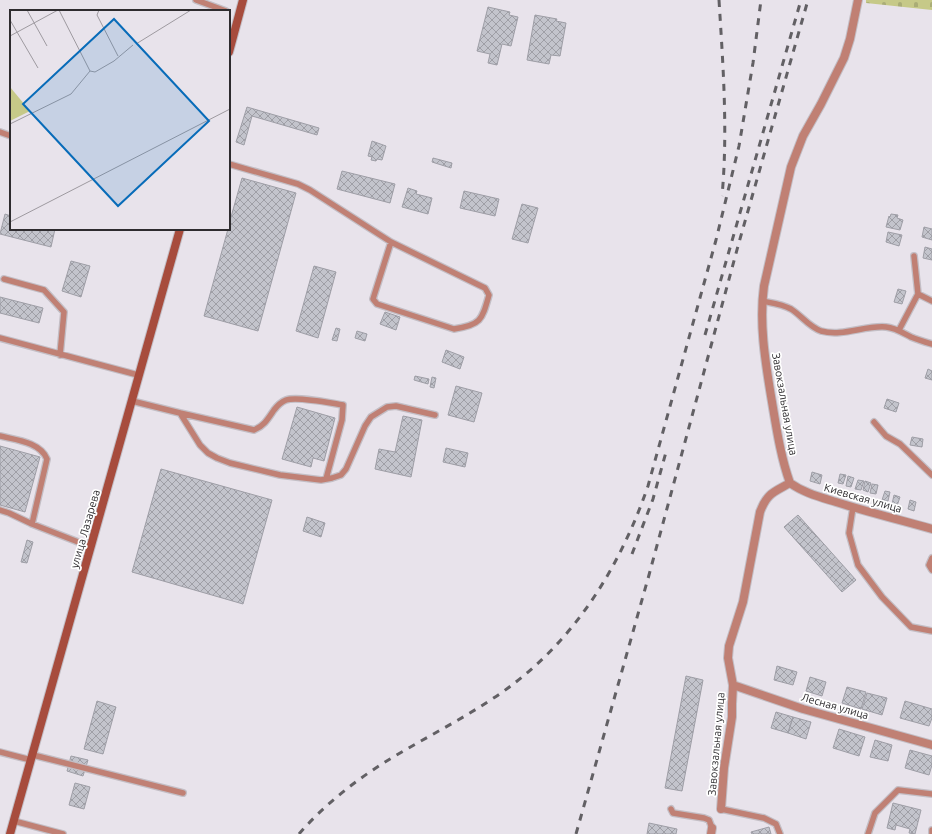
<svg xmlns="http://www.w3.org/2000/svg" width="932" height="834" font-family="Ubuntu,sans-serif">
	<defs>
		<pattern id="cemetery-stones" width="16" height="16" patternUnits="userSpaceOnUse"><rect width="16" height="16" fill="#c6c988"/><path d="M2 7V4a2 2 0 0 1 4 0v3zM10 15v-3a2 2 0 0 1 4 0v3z" fill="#aaad76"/></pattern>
		<pattern id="building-cross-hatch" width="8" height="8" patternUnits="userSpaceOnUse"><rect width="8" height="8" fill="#c3c4cc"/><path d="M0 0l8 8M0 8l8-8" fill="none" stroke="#9f9fa6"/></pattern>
	</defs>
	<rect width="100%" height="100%" fill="#e8e3eb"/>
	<path fill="url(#cemetery-stones)" d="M 866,0 L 932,0 L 932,10 L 866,3 Z"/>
	<path fill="url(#building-cross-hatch)" stroke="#9e9ea6" d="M 488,7 L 510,12 L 509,15 L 518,17 L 511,46 L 502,44 L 497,65 L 488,63 L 490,54 L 477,51 Z
		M 535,15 L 557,19 L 556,21 L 566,23 L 560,56 L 551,55 L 549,64 L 527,60 Z
		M 247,107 L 319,128 L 317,135 L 252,116 L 244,145 L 236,142 Z
		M 372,141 L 386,146 L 382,160 L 377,159 L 376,161 L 371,160 L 372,157 L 368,156 Z
		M 433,158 L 452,163 L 451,168 L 432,162 Z
		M 342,171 L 395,184 L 390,203 L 337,189 Z
		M 242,178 L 296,193 L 258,331 L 204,316 L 228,229 L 229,229 L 229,224 Z
		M 408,188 L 417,191 L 416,194 L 432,198 L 428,214 L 402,207 Z
		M 464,191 L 499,199 L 495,216 L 460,208 Z
		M 522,204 L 538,208 L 528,243 L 512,239 Z
		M 5,214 L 11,216 L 11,229 L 55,229 L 51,247 L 0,234 Z
		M 891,214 L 898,215 L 897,218 L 903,220 L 900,230 L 886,227 L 889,216 L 890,217 Z
		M 924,227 L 932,229 L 932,240 L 922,237 Z
		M 888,232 L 902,235 L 899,246 L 886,242 Z
		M 925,247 L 932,249 L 932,260 L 923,258 Z
		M 71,261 L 90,266 L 81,297 L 62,291 Z
		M 314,266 L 336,272 L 318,338 L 296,331 Z
		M 898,289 L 906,291 L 902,304 L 894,302 Z
		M 0,297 L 43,308 L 39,323 L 0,313 Z
		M 385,312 L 400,317 L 396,330 L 380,324 Z
		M 336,328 L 340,329 L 337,341 L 332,340 Z
		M 357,331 L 367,334 L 365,341 L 355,338 Z
		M 446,350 L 464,357 L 460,369 L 442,362 Z
		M 928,369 L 932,371 L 932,380 L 925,378 Z
		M 415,376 L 429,379 L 428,384 L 414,380 Z
		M 432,377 L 436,378 L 434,388 L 430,387 Z
		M 456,386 L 482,393 L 474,422 L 448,415 Z
		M 887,399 L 899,403 L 896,412 L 884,408 Z
		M 297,407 L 335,418 L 324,461 L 313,458 L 311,467 L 282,459 Z
		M 403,416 L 422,420 L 411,477 L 375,469 L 379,449 L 395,452 Z
		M 912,437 L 923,439 L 922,447 L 910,445 Z
		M 0,446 L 40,457 L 25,512 L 0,505 Z
		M 446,448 L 468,453 L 465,467 L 443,462 Z
		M 161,469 L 272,500 L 243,604 L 132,572 Z
		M 812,472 L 822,475 L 820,484 L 810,481 Z
		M 840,474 L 846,475 L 843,484 L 838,483 Z
		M 848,476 L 854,478 L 851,487 L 846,486 Z
		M 858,480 L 864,481 L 861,490 L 855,489 Z
		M 865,481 L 871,483 L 868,492 L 863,490 Z
		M 872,484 L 878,485 L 876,494 L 870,493 Z
		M 885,491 L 890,492 L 888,501 L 882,500 Z
		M 894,495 L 900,497 L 897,506 L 892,504 Z
		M 910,500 L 916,502 L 914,511 L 908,509 Z
		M 798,515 L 856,580 L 842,592 L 784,527 Z
		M 307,517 L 325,523 L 321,537 L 303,531 Z
		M 27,540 L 33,542 L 27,563 L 21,562 Z
		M 777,666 L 797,672 L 793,685 L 774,680 Z
		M 686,676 L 703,680 L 682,791 L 665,788 Z
		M 810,677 L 826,682 L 822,696 L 806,691 Z
		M 847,687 L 866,692 L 861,709 L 842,703 Z
		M 867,693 L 887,698 L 882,715 L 862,709 Z
		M 97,701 L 116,707 L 103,754 L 84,749 Z
		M 905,701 L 932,709 L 932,718 L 929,726 L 900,718 Z
		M 776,712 L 793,717 L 788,733 L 771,728 Z
		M 793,717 L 811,722 L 806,739 L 788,733 Z
		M 839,729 L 865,737 L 859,756 L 833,748 Z
		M 875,740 L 892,745 L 888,761 L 870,757 Z
		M 910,750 L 932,756 L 932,765 L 929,775 L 905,768 Z
		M 71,756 L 88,760 L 83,776 L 67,771 Z
		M 75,783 L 90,787 L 84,809 L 69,805 Z
		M 893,803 L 921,810 L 915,834 L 909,833 L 910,829 L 896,825 L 895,830 L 887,828 Z
		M 649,823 L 677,829 L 676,834 L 647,834 Z
		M 769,827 L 771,834 L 752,834 L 751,832 Z"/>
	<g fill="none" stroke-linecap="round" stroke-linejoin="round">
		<defs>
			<path id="lane" d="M 196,0 L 226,11
				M 0,132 L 11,136
				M 229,164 L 298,184 L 310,190 L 391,242 L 485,288 L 489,295 C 482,320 481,325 454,329 L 377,304 L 373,299 L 391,242
				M 4,279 L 44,290 L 64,312 L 60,355
				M 918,294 L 932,301
				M 762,301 C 772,303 782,304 791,309 C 802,316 809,327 821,331 C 843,337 865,325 886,327 C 896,328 903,333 911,337 C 918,340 925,342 932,344
				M 899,330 L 918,294 L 914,256
				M 0,338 L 138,375
				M 132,401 L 180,413 L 200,445 L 208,453 L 217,458 L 230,463 L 280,475 L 321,480 L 332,478 L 341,475 L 346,469 L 365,426 L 371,417 L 387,407 L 396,406 L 435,415
				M 180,413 L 254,430 C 264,426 268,419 274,410 C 277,406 281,402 286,400 C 297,396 330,403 343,405 L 342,420 L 326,479
				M 874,422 L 886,436 L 900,444 L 932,475
				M 0,436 C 16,440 40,442 47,459 L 32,524
				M 853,507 L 849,533 L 858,565 L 882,597 L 911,627 L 932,631
				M 0,510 L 9,513 L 32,524 L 91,547
				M 932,558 L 929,565 L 932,570
				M 0,752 L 31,760
				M 33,755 L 183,793
				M 671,809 L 673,813 L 704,818 L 709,820 L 712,828
				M 721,809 L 764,818 L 776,824 L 780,834
				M 14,821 L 63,834
				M 868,834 L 875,813 L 898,790 L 932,794
				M 932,834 L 932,830"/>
			<path id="street" d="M 790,483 C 780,455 776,425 771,396 C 765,360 759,322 764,286 L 791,167 L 803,136 L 821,104 L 844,58 L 850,39 L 858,0
				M 790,483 C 804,493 820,497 836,502 C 868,512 900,520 932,529
				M 733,685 L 803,709 L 932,745
				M 721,809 L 724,768 L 732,717 L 732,704 L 733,685 L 728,658 L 729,646 L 743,602 L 760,512 C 767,493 774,492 790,483
				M 711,834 L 712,828"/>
			<path id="secondary" d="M 229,52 L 243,0
				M 10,834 L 180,229"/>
		</defs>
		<use href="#lane" stroke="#c3bec5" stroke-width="8"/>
		<use href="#street" stroke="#c3bec5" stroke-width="10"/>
		<use href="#secondary" stroke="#c3bec5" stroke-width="10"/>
		<use href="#lane" stroke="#c08074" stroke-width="5.5"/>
		<use href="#street" stroke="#c08074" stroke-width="8"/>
		<use href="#secondary" stroke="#a74c3d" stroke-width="8"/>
		<path stroke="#626064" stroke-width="3" stroke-dasharray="7 7" stroke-linecap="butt" d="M 719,0 C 723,65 728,131 722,196
			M 705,335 L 801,0
			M 632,554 L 653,499 L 666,452
			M 299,834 C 324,805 357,779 390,759 C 423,739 457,722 489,701 C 568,651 618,573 648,486 L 716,240 L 739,146 L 753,63 L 761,0
			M 576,834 L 649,575 L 738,246 L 808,0"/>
	</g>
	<g text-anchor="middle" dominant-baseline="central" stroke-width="3.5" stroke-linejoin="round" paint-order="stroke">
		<g font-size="11" fill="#2e2c2f" stroke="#fff">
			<text transform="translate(785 404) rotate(80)">Завокзальная улица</text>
			<text transform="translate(863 498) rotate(16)">Киевская улица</text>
			<text transform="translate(85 529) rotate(-74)">улица Лазарева</text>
			<text transform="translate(835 706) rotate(16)">Лесная улица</text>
			<text transform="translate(716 744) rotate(-85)">Завокзальная улица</text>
		</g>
	</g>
	<g transform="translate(10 10)">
		<rect width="220" height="220" fill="#e8e3eb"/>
		<path d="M 0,77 L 20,101 L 0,111 Z" fill="#c6c988"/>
		<path fill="none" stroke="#9e9aa0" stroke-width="1" d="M 17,0 L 37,36M 49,0 L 80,61M 89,0 L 87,5 L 108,46M 0,10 L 28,58M 0,26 L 48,0M 126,34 L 181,0M 80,61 L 85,62 L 104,51 L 123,35M 0,114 L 61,84 L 80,61M 0,212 L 220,99"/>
		<path fill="#086cb9" fill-opacity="0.15" stroke="#086cb9" stroke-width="2" d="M 104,9 L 199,111 L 108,196 L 13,94 Z"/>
		<rect width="220" height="220" fill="none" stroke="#2e2c2f" stroke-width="2"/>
	</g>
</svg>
